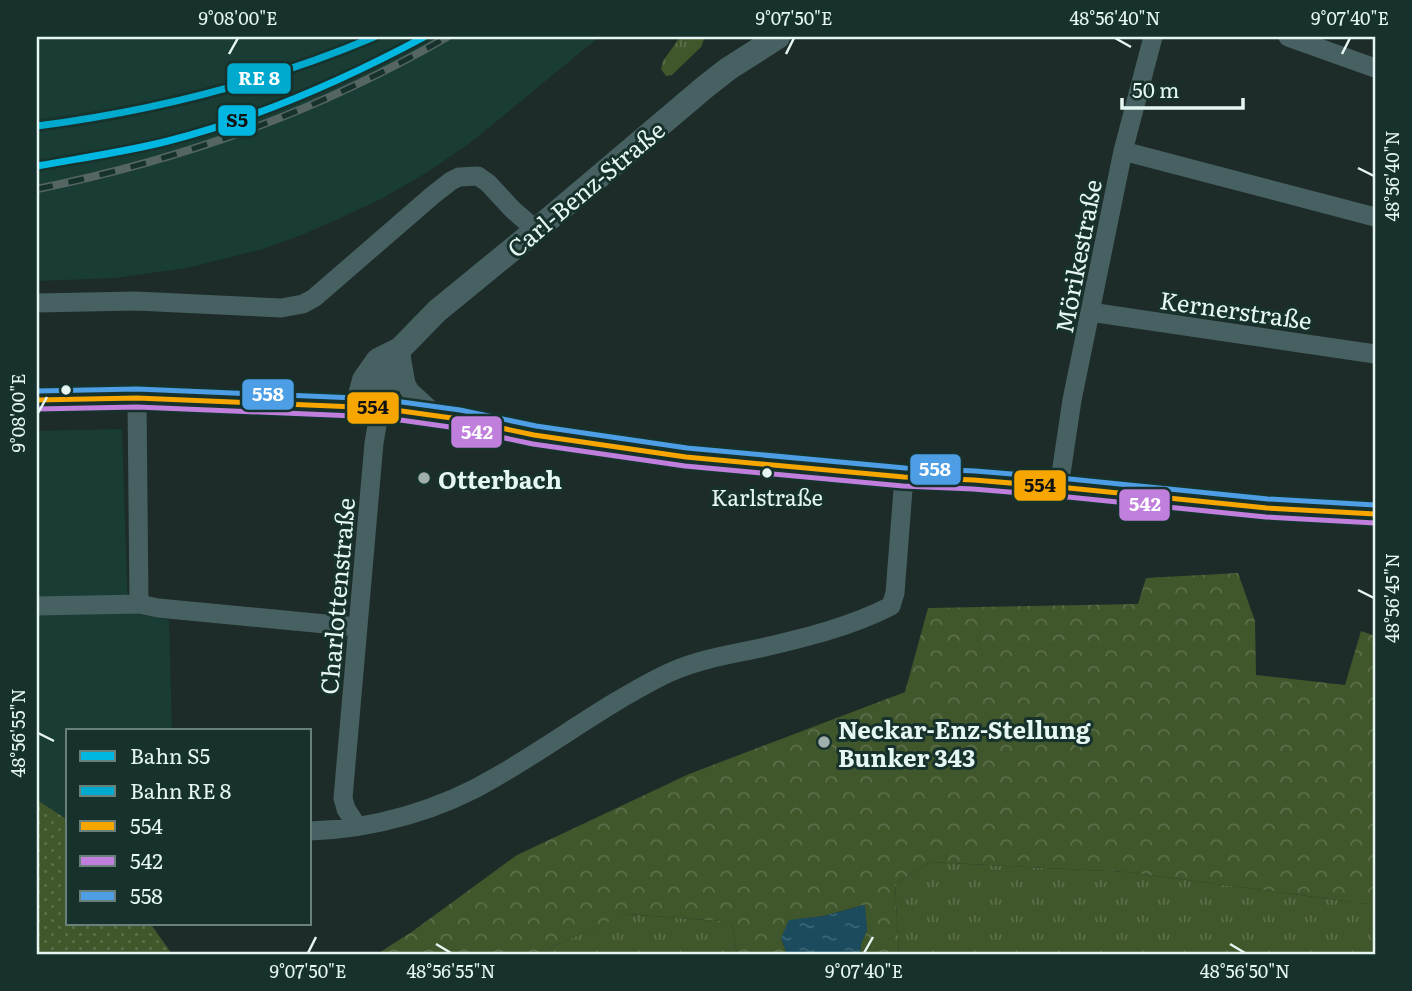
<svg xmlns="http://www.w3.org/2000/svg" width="1412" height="991" font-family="Literata,serif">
	<defs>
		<pattern id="grass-tufts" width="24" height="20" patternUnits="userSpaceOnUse" patternTransform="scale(1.75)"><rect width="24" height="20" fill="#40562b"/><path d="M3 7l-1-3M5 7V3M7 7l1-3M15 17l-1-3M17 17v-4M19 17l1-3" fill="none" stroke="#5c6f4a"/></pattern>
		<pattern id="forest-crowns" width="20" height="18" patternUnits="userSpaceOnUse" patternTransform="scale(1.75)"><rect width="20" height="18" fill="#40562b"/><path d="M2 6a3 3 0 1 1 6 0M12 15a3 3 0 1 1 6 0" fill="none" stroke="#5c6f4a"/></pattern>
		<pattern id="park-dots" width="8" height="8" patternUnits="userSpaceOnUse" patternTransform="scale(1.75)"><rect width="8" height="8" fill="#40562b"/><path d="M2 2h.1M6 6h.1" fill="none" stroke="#5c6f4a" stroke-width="1.8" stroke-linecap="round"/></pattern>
		<pattern id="water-ripples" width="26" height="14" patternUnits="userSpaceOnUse" patternTransform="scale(1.75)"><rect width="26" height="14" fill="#1b4b5d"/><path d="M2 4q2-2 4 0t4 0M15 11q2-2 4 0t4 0" fill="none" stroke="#3c6675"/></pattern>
	</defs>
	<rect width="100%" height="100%" fill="#1d2c28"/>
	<path fill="#193c34" d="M 37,37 L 599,37 L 470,143 L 426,173 L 381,199 L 334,221 L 299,236 L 263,249 L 187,268 L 115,278 L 37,281 Z
		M 122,429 L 128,612 L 169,620 L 172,730 L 68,730 L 68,820 L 37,800 L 37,431 Z"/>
	<path fill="url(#grass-tufts)" d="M 680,37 L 705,37 L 701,47 L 672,75 L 666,76 L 661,69 L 663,61 Z
		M 930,862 L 1126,872 L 1375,905 L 1375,954 L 899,954 L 895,884 Z
		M 626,914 L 732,922 L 737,954 L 546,954 L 551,947 Z"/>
	<path fill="url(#forest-crowns)" d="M 1238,573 L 1255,621 L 1256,675 L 1345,685 L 1361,631 L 1375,636 L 1375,905 L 1126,872 L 930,862 L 895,884 L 899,954 L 860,954 L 861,944 L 867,930 L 864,905 L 823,916 L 790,921 L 781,938 L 787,954 L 737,954 L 732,922 L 627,914 L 551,947 L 546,954 L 377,954 L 413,931 L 517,855 L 689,774 L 905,692 L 928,608 L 1138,604 L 1146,578 Z"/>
	<path fill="url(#park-dots)" d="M 37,800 L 68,820 L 68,923 L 150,923 L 172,954 L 37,954 Z"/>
	<path fill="url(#water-ripples)" d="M 865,905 L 867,930 L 861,944 L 860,954 L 787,954 L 781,938 L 789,920 L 823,916 Z"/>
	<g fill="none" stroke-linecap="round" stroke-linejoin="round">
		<path stroke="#476061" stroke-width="19" d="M 1288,37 L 1375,68
			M 1123,151 L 1375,217
			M 37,303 L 136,301 L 281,308 L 303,304 L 314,298 L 433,195 L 451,181 L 459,177 L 478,176 L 488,183 L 513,210 L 536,230
			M 1090,312 L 1375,354
			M 400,350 L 406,384 L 410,391 L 437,416
			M 137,398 L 139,604
			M 1059,487 L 1072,400 L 1123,151 L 1153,37
			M 37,606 L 139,604 L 158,608 L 357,627
			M 357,826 L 346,809 L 343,798 L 374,443 L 380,408
			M 310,831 C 374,829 441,810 496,777 C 538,753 577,725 617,701 C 636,690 654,679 673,671 C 703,658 734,654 765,647 C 808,637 852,626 891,606 L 895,593 L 904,477"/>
		<path stroke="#476061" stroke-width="24" d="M 37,400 L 137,398 L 380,408 L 459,419 L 534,435 L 686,457 L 904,477 L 974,480 L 1059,487 L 1267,508 L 1375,514
			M 357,406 L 364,380 L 378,360 L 400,349 L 437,311 L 536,230 L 705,87 L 728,69 L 778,37
			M 380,408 L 400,349"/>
		<defs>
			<path id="rail" d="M 37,189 C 184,159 317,112 447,37"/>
		</defs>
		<use href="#rail" stroke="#546564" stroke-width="8"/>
		<use href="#rail" stroke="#17322c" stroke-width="5" stroke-dasharray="16" stroke-linecap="butt"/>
		<defs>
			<path id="bus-1" d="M 37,400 L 137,398 L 380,408 L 459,419 L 534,435 L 686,457 L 904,477 L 974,480 L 1059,487 L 1267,508 L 1375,514"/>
			<path id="bus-2" d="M 37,409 L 137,407 L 379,417 L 457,428 L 533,444 L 685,466 L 903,486 L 973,489 L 1058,496 L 1266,517 L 1375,523"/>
			<path id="bus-3" d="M 37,391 L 137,389 L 380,399 L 460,410 L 536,426 L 687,448 L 905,468 L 975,471 L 1060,478 L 1268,499 L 1375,505"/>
		</defs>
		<use href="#bus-1" stroke="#17322c" stroke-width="10"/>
		<use href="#bus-2" stroke="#17322c" stroke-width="10"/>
		<use href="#bus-3" stroke="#17322c" stroke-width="10"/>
		<use href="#bus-1" stroke="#f7a600" stroke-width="5"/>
		<use href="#bus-2" stroke="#c07fdc" stroke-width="5"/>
		<use href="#bus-3" stroke="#4d9ee5" stroke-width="5"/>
		<defs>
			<path id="rail-1" d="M 37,166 C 81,158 125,152 168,141 C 258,118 342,81 424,37"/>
			<path id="rail-2" d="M 37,126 C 154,111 265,83 374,37"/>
		</defs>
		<use href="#rail-1" stroke="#17322c" stroke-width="12"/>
		<use href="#rail-2" stroke="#17322c" stroke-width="12"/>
		<use href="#rail-1" stroke="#00b7e1" stroke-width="7"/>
		<use href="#rail-2" stroke="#00a9ce" stroke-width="7"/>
	</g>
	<path fill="none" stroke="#e6f6f2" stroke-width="2.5" d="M 1115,38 L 1131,47M 229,54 L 238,38M 786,54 L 794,38M 1342,54 L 1350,38M 1358,168 L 1374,176M 38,413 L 47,397M 1358,590 L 1374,598M 38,733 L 54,741M 436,944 L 451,953M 1230,944 L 1245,953M 308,953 L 316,937M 864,953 L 873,937"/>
	<g fill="#e6f6f2" stroke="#17322c" stroke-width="2.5">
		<circle cx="66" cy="390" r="6"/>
		<circle cx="767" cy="473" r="6"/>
	</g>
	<g fill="#a0afab" stroke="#17322c" stroke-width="2.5">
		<circle cx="424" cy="478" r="7"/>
		<circle cx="824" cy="742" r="7"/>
	</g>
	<g text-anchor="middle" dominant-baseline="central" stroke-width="6" stroke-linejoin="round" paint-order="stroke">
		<g font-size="22" fill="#e6f6f2" stroke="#17322c">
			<text x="767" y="496">Karlstraße</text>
		</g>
		<g font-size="24" fill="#e6f6f2" stroke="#17322c">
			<text transform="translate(585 188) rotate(-40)">Carl-Benz-Straße</text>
			<text transform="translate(1077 256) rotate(-79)">Mörikestraße</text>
			<text transform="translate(1236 309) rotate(8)">Kernerstraße</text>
			<text transform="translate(336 596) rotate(-85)">Charlottenstraße</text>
		</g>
		<g font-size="24" font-weight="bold" fill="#e6f6f2" stroke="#17322c" text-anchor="start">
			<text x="438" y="478">Otterbach</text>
			<text x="838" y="728">Neckar-Enz-Stellung<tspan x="838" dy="28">Bunker 343</tspan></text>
		</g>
	</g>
	<g stroke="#17322c" stroke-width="2.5">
		<rect x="226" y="62" width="66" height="33" rx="7" fill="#00a9ce"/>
		<rect x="217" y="104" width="40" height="33" rx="7" fill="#00b7e1"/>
		<rect x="241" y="378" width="54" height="33" rx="7" fill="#4d9ee5"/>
		<rect x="346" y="391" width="54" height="34" rx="7" fill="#f7a600"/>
		<rect x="450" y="415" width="53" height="34" rx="7" fill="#c07fdc"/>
		<rect x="909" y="453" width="53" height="33" rx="7" fill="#4d9ee5"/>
		<rect x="1013" y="469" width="54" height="33" rx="7" fill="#f7a600"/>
		<rect x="1118" y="488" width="53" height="34" rx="7" fill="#c07fdc"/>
	</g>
	<g font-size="19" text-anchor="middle" font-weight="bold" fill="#fff">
		<text x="259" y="85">RE 8</text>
		<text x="268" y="401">558</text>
		<text x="477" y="439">542</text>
		<text x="935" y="476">558</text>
		<text x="1145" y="511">542</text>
	</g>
	<g font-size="19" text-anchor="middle" font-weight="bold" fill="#111">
		<text x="237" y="127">S5</text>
		<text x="373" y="414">554</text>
		<text x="1040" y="492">554</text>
	</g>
	<rect width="1412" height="991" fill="none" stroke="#17322c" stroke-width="77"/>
	<rect x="66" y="729" width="245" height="196" fill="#17322c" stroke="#6a807b" stroke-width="2"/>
	<rect x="80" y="751" width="35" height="10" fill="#00b7e1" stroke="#6a807b" stroke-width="2"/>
	<text x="130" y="764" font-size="21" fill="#e6f6f2">Bahn S5</text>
	<rect x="80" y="786" width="35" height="10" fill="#00a9ce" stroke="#6a807b" stroke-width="2"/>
	<text x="130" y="799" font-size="21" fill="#e6f6f2">Bahn RE 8</text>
	<rect x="80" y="821" width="35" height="10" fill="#f7a600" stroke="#6a807b" stroke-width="2"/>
	<text x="130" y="834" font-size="21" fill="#e6f6f2">554</text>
	<rect x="80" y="856" width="35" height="10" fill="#c07fdc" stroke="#6a807b" stroke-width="2"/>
	<text x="130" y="869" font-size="21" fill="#e6f6f2">542</text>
	<rect x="80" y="891" width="35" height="10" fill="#4d9ee5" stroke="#6a807b" stroke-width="2"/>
	<text x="130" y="904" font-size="21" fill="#e6f6f2">558</text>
	<path d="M1122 98v10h121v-10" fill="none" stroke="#e6f6f2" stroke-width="3.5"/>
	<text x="1132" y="98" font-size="21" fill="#e6f6f2" stroke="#17322c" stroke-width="5" paint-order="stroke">50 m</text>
	<rect x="38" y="38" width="1336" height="915" fill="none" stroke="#e6f6f2" stroke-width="2.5"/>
	<g font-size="18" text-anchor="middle" fill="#e6f6f2">
		<text x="238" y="25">9°08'00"E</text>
		<text x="794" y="25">9°07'50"E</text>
		<text x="1115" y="25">48°56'40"N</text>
		<text x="1350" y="25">9°07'40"E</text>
		<text transform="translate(1393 176) rotate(-90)" y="6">48°56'40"N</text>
		<text transform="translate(19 413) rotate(-90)" y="6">9°08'00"E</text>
		<text transform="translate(1393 598) rotate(-90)" y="6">48°56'45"N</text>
		<text transform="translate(19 733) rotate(-90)" y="6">48°56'55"N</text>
		<text x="308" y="978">9°07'50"E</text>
		<text x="451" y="978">48°56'55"N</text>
		<text x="864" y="978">9°07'40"E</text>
		<text x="1245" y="978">48°56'50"N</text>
	</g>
</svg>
